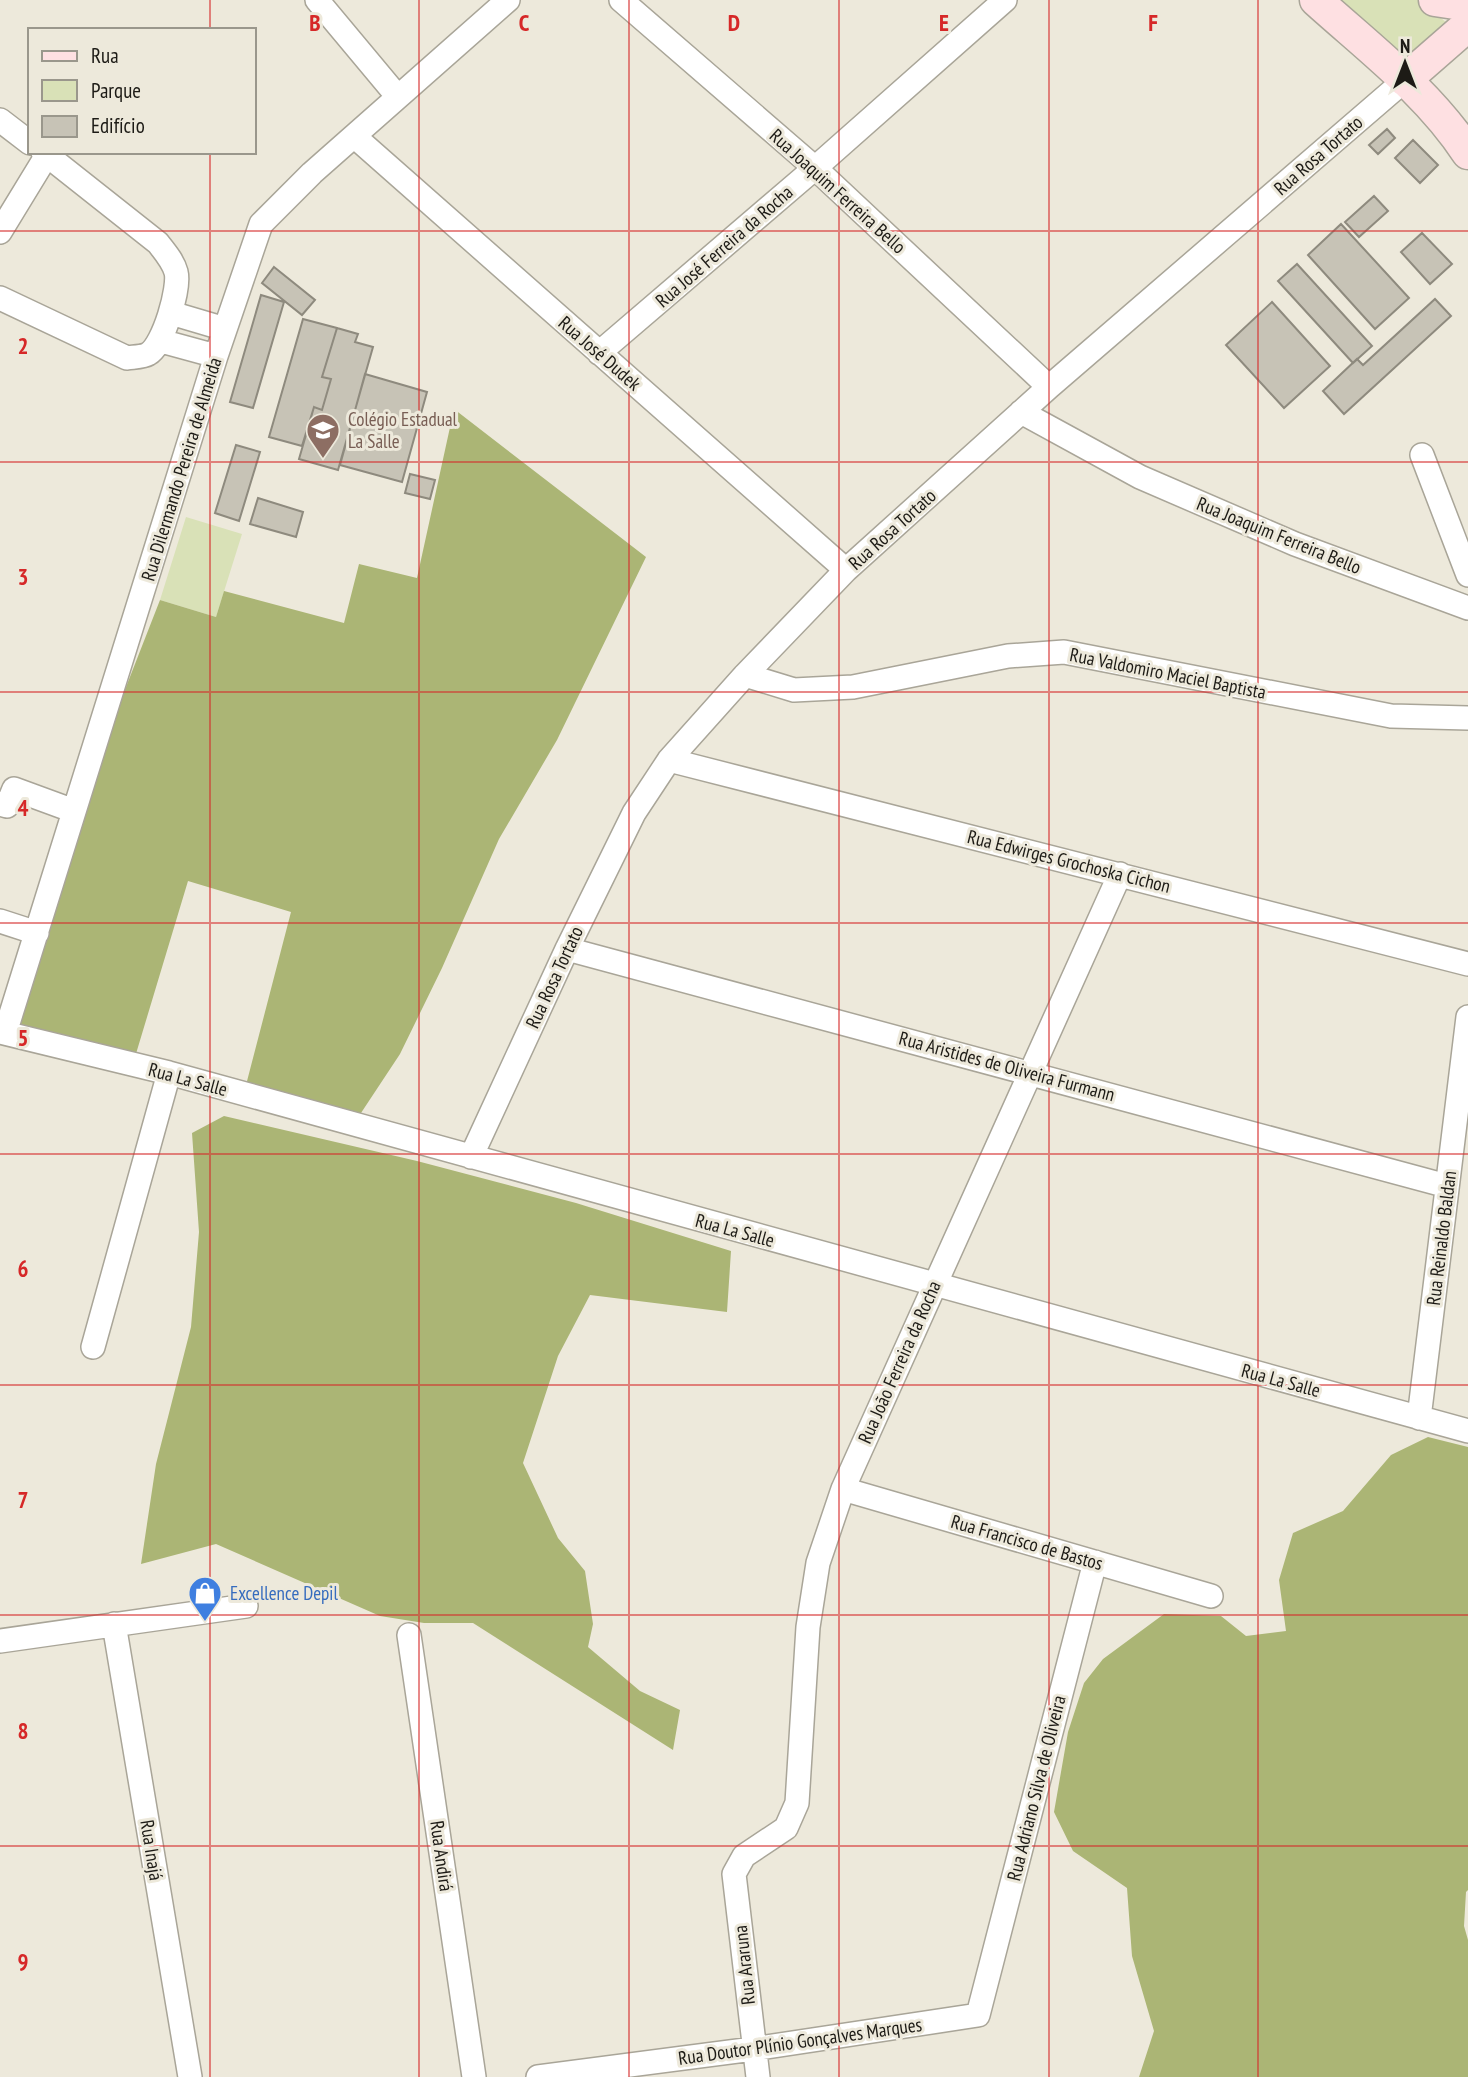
<svg xmlns="http://www.w3.org/2000/svg" width="1468" height="2077" font-family="'PT Sans Narrow',sans-serif">
	<rect width="100%" height="100%" fill="#ede9db"/>
	<path fill="#d9e1b7" d="M 1338,0 L 1420,0 L 1448,24 L 1406,61 Z
		M 186,517 L 242,534 L 216,617 L 160,600 Z"/>
	<path fill="#abb575" d="M 454,409 L 646,557 L 557,740 L 499,839 L 442,968 L 400,1054 L 359,1116 L 246,1085 L 291,912 L 188,881 L 135,1057 L 18,1024 L 110,728 L 160,600 L 216,617 L 224,591 L 344,623 L 359,564 L 417,578 Z
		M 224,1116 L 417,1161 L 576,1203 L 731,1251 L 727,1312 L 590,1295 L 558,1356 L 523,1463 L 558,1538 L 585,1571 L 593,1624 L 588,1647 L 640,1691 L 680,1710 L 673,1750 L 473,1623 L 424,1623 L 380,1616 L 216,1544 L 141,1564 L 156,1464 L 191,1327 L 199,1232 L 192,1133 Z
		M 1428,1437 L 1468,1447 L 1468,1890 L 1466,1892 L 1464,1926 L 1468,1940 L 1468,2077 L 1139,2077 L 1154,2031 L 1132,1956 L 1127,1888 L 1073,1851 L 1054,1812 L 1068,1732 L 1084,1683 L 1103,1659 L 1164,1614 L 1221,1616 L 1246,1636 L 1286,1631 L 1279,1580 L 1293,1533 L 1343,1511 L 1391,1455 Z"/>
	<path fill="#c7c3b6" stroke="#8e8a7e" stroke-width="2" d="M 1387,129 L 1395,138 L 1378,154 L 1369,145 Z
		M 1413,140 L 1438,165 L 1420,183 L 1395,158 Z
		M 1374,196 L 1388,211 L 1359,237 L 1345,222 Z
		M 1341,224 L 1409,298 L 1375,329 L 1308,255 Z
		M 1422,233 L 1452,264 L 1430,284 L 1401,252 Z
		M 1297,264 L 1372,346 L 1353,363 L 1278,281 Z
		M 274,267 L 315,300 L 302,315 L 262,283 Z
		M 261,295 L 284,302 L 253,408 L 230,402 Z
		M 1435,299 L 1451,316 L 1344,414 L 1323,391 L 1357,359 L 1363,365 Z
		M 1272,302 L 1330,366 L 1284,408 L 1226,345 Z
		M 303,319 L 337,328 L 322,377 L 331,379 L 322,410 L 314,407 L 302,446 L 269,437 Z
		M 337,328 L 358,334 L 355,342 L 373,347 L 338,470 L 299,459 L 314,407 L 322,410 L 331,379 L 322,377 Z
		M 365,374 L 427,392 L 402,482 L 340,465 Z
		M 236,445 L 260,452 L 239,521 L 215,513 Z
		M 410,474 L 435,480 L 430,499 L 405,493 Z
		M 258,498 L 303,512 L 296,537 L 250,524 Z"/>
	<g fill="none" stroke-linecap="round" stroke-linejoin="round">
		<defs>
			<path id="street" d="M 317,0 L 398,97
				M 621,0 L 815,168 L 1049,387
				M 0,120 L 30,143
				M 354,136 L 846,570
				M 0,232 L 47,155
				M 0,298 L 127,358 C 133,357 143,357 148,354 C 164,345 180,287 176,272 C 173,261 165,252 158,243 L 43,152
				M 171,313 L 225,329
				M 161,341 L 216,356
				M 599,353 L 815,168 L 1005,0
				M 1021,412 L 1140,477 L 1295,544 L 1468,608
				M 1422,455 L 1468,575
				M 745,675 L 794,690 L 853,687 L 1008,656 L 1064,652 L 1391,716 L 1468,718
				M 669,760 L 1468,964
				M 0,804 L 7,806 L 14,789 L 74,811
				M 0,921 L 37,933
				M 567,949 L 1447,1186
				M 0,1032 L 169,1073 L 1468,1431
				M 5,1033 L 216,356 L 261,224 L 312,173 L 508,0
				M 471,1157 L 567,949 L 634,813 L 669,760 L 745,675 L 846,570 L 1049,387 L 1405,80
				M 93,1347 L 169,1073
				M 1419,1418 L 1468,1017
				M 843,1489 L 1211,1596
				M 114,1624 L 190,2077
				M 409,1635 L 474,2077
				M 0,1641 L 246,1606
				M 538,2077 L 753,2049 L 978,2015 L 1095,1562
				M 758,2077 L 734,1874 L 744,1856 L 786,1828 L 797,1803 L 808,1627 L 818,1563 L 843,1489 L 1120,874"/>
			<path id="secondary" d="M 1316,0 C 1368,47 1429,93 1468,153
				M 1435,0 L 1468,5
				M 1405,80 L 1468,25"/>
		</defs>
		<use href="#street" stroke="#a9a598" stroke-width="26"/>
		<use href="#secondary" stroke="#a9a598" stroke-width="35"/>
		<use href="#street" stroke="#fff" stroke-width="23"/>
		<use href="#secondary" stroke="#fee0e2" stroke-width="32"/>
	</g>
	<path fill="none" stroke="#d62828" stroke-width="2" stroke-opacity="0.55" d="M 210,0 L 210,30M 419,0 L 419,2077M 629,0 L 629,2077M 839,0 L 839,2077M 1049,0 L 1049,2077M 1258,0 L 1258,2077M 210,152 L 210,2077M 0,231 L 1468,231M 0,462 L 1468,462M 0,692 L 1468,692M 0,923 L 1468,923M 0,1154 L 1468,1154M 0,1385 L 1468,1385M 0,1615 L 1468,1615M 0,1846 L 1468,1846"/>
	<defs>
		<symbol id="school-pin" viewBox="-11 -11 22 30"><path d="M0 17L-7.5 6A9.5 9.5 0 1 1 7.5 6Z" fill="#8d6e63" stroke="#ede9db"/><path d="M0-5L7-2L0 1L-7-2ZM-4 1L0 2.5L4 1V4Q0 6-4 4Z" fill="#fff"/></symbol>
		<symbol id="shop-pin" viewBox="-11 -11 22 30"><path d="M0 17L-7.5 6A9.5 9.5 0 1 1 7.5 6Z" fill="#3f7fe0" stroke="#ede9db"/><path d="M-5-2.5h2.3a2.7 3.5 0 0 1 5.4 0H5L5.5 6h-11ZM-1.5-2.5h3a1.5 2.3 0 0 0-3 0Z" fill="#fff"/></symbol>
	</defs>
	<g fill-rule="evenodd">
		<use href="#school-pin" x="304" y="411" width="38" height="52"/>
		<use href="#shop-pin" x="186" y="1574" width="38" height="52"/>
	</g>
	<g text-anchor="middle" dominant-baseline="central" stroke-width="6" stroke-linejoin="round" paint-order="stroke">
		<g font-size="19" fill="#1d1b16" stroke="#ede9db">
			<text transform="translate(1318 155) rotate(-41)">Rua Rosa Tortato</text>
			<text transform="translate(838 191) rotate(42)">Rua Joaquim Ferreira Bello</text>
			<text transform="translate(724 246) rotate(-41)">Rua José Ferreira da Rocha</text>
			<text transform="translate(600 353) rotate(41)">Rua José Dudek</text>
			<text transform="translate(181 469) rotate(-73)">Rua Dilermando Pereira de Almeida</text>
			<text transform="translate(892 529) rotate(-42)">Rua Rosa Tortato</text>
			<text transform="translate(1279 535) rotate(22)">Rua Joaquim Ferreira Bello</text>
			<text transform="translate(1168 673) rotate(11)">Rua Valdomiro Maciel Baptista</text>
			<text transform="translate(1069 861) rotate(14)">Rua Edwirges Grochoska Cichon</text>
			<text transform="translate(554 977) rotate(-65)">Rua Rosa Tortato</text>
			<text transform="translate(1007 1066) rotate(15)">Rua Aristides de Oliveira Furmann</text>
			<text transform="translate(188 1079) rotate(15)">Rua La Salle</text>
			<text transform="translate(735 1230) rotate(15)">Rua La Salle</text>
			<text transform="translate(1441 1238) rotate(-83)">Rua Reinaldo Baldan</text>
			<text transform="translate(899 1362) rotate(-66)">Rua João Ferreira da Rocha</text>
			<text transform="translate(1281 1380) rotate(15)">Rua La Salle</text>
			<text transform="translate(1027 1542) rotate(16)">Rua Francisco de Bastos</text>
			<text transform="translate(1036 1788) rotate(-76)">Rua Adriano Silva de Oliveira</text>
			<text transform="translate(152 1850) rotate(81)">Rua Inajá</text>
			<text transform="translate(442 1856) rotate(82)">Rua Andirá</text>
			<text transform="translate(744 1965) rotate(-96)">Rua Araruna</text>
			<text transform="translate(800 2041) rotate(-8)">Rua Doutor Plínio Gonçalves Marques</text>
		</g>
		<g font-size="19" fill="#785e54" stroke="#ede9db" text-anchor="start">
			<text x="348" y="419">Colégio Estadual<tspan x="348" dy="22">La Salle</tspan></text>
		</g>
		<g font-size="19" fill="#366cbe" stroke="#ede9db" text-anchor="start">
			<text x="230" y="1593">Excellence Depil</text>
		</g>
	</g>
	<g font-size="23" text-anchor="middle" font-weight="bold" fill="#d62828" stroke="#ede9db" stroke-width="6" stroke-linejoin="round" paint-order="stroke">
		<text x="315" y="31">B</text>
		<text x="524" y="31">C</text>
		<text x="734" y="31">D</text>
		<text x="944" y="31">E</text>
		<text x="1153" y="31">F</text>
		<text x="23" y="354">2</text>
		<text x="23" y="585">3</text>
		<text x="23" y="816">4</text>
		<text x="23" y="1046">5</text>
		<text x="23" y="1277">6</text>
		<text x="23" y="1508">7</text>
		<text x="23" y="1739">8</text>
		<text x="23" y="1970">9</text>
	</g>
	<rect x="28" y="28" width="228" height="126" fill="#ede9db" stroke="#9a978c" stroke-width="2"/>
	<rect x="42" y="51" width="35" height="10" fill="#fee0e2" stroke="#9a978c" stroke-width="2"/>
	<text x="91" y="63" font-size="21" fill="#1d1b16">Rua</text>
	<rect x="42" y="80" width="35" height="21" fill="#d9e1b7" stroke="#9a978c" stroke-width="2"/>
	<text x="91" y="98" font-size="21" fill="#1d1b16">Parque</text>
	<rect x="42" y="116" width="35" height="21" fill="#c7c3b6" stroke="#9a978c" stroke-width="2"/>
	<text x="91" y="133" font-size="21" fill="#1d1b16">Edifício</text>
	<g transform="translate(1405 63)" stroke="#ede9db" stroke-width="5" paint-order="stroke">
	<path d="M0-5L12 26L0 18L-12 26Z" fill="#1d1b16"/>
	<text y="-10" font-size="19" font-weight="bold" text-anchor="middle" fill="#1d1b16">N</text>
	</g>
</svg>
